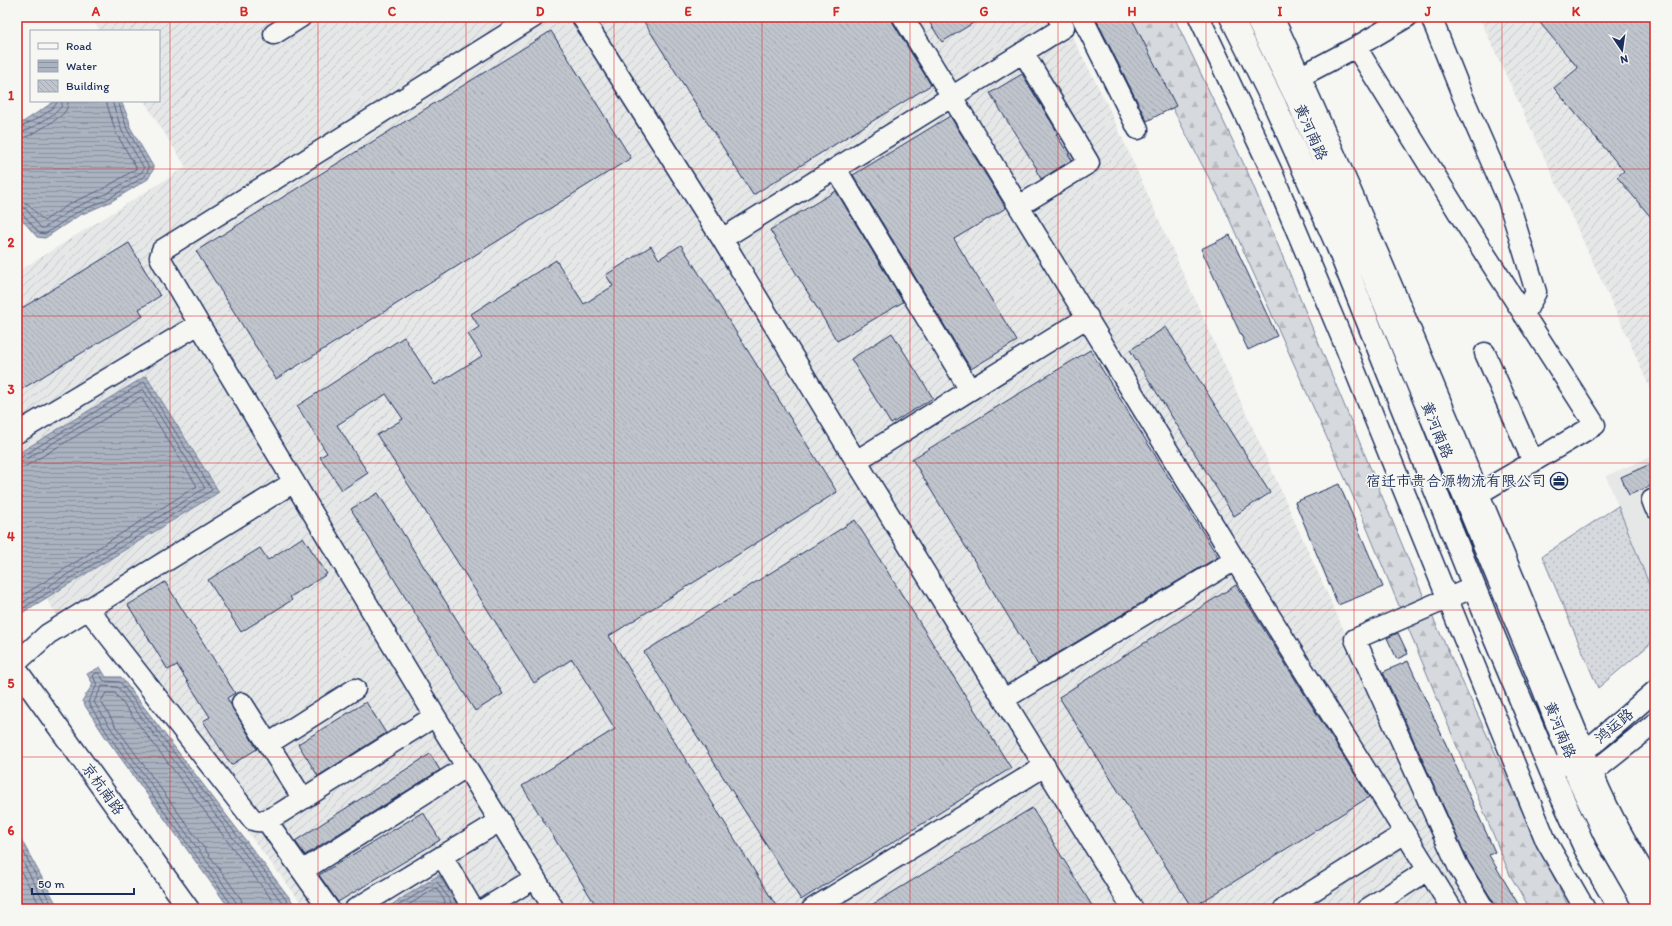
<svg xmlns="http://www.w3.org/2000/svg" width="1672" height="926" font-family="Itim,'LXGW WenKai TC',sans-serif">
	<defs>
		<pattern id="industrial-furrows" width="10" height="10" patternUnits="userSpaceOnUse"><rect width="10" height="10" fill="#e6e7e7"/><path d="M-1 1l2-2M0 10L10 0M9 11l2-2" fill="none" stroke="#c5c6c9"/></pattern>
		<pattern id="forest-firs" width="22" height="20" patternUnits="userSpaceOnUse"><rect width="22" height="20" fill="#d6d9dd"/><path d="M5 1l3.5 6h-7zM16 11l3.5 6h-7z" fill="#b7bbc0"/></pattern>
		<pattern id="garden-dots" width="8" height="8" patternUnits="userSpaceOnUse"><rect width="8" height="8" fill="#d6d9dd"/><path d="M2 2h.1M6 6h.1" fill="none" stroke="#b7bbc0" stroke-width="1.8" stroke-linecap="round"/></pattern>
		<pattern id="water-rules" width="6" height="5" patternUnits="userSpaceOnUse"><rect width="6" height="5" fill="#abb2c0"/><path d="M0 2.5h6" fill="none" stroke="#8a919f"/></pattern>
		<pattern id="building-back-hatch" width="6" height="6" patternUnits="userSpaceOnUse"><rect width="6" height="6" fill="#c0c4cd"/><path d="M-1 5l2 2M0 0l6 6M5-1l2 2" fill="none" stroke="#a4a9b2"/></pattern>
	</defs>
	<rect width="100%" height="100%" fill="#f6f6f2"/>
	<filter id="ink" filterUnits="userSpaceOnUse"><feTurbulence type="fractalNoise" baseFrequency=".025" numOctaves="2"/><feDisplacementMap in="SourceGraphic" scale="8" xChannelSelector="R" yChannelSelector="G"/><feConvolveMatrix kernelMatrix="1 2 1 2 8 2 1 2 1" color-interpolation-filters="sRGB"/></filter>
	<g filter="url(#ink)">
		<path fill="#e6e7e7" d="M 1655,455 L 1655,599 L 1606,476 Z"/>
		<path fill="url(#industrial-furrows)" d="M 91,17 L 1062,17 L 1106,102 L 1450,866 L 1476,909 L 306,909 L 85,619 L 67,631 L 17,552 L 17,272 L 186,167 L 144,101 L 159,101 L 159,31 L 100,31 Z
			M 1479,17 L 1655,17 L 1655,400 L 1623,327 Z"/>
		<path fill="url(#forest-firs)" stroke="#78849e" d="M 1125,17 L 1174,17 L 1248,173 L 1428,607 L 1540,850 L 1570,909 L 1530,909 L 1510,875 L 1364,521 L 1223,205 Z"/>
		<path fill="url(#garden-dots)" stroke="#78849e" d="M 1618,506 L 1655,599 L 1655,640 L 1598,688 L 1542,556 Z"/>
		<path fill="url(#water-rules)" stroke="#717e99" d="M 55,101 L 121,101 L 129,120 L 130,127 L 154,168 L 148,179 L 110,202 L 78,216 L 45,238 L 37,237 L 17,214 L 17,126 Z
			M 146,376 L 219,492 L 17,616 L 17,454 Z
			M 100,667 L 106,677 L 121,677 L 298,909 L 230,909 L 104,735 L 82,701 L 93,684 L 87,674 Z
			M 17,832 L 59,909 L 17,909 Z
			M 439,875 L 457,904 L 450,909 L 385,909 Z"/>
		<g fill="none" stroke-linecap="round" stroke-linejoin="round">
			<path stroke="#556385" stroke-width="1" d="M 17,129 L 20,128 C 29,121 56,112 57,101
				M 17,134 C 24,133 57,114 61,107 C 62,105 62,104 62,101
				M 17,140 C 26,139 57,120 64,113 C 67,109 68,106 68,101
				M 17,200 L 28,204 L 44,221 L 71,203 L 103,189 L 136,169 L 136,167 L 116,133 L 106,101
				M 17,206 L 26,209 L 41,228 L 44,228 L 74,208 L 106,194 L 142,172 L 144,168 L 122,131 L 112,101
				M 17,211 L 22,213 L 39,233 L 45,234 L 76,213 L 108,199 L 145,176 L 149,168 L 127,129 L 118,101
				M 17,458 L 21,457 L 144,382 L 212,490 L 17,612
				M 17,463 L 23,461 L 143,389 L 205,488 L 17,606
				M 17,469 L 26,466 L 141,397 L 197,486 L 17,599
				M 17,840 L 54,909
				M 17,851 L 48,909
				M 17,864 L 42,909
				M 233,909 L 232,905 L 107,733 L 88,702 L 97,685 L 93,676 L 96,673 L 99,673 L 104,681 L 120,682 L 293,909
				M 238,909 L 236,902 L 112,730 L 94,702 L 102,686 L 118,687 L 287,909
				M 244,909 L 241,899 L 116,727 L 101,701 L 106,693 L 115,693 L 279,909
				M 393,909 L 437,882 L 451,902 L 448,909
				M 402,909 L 436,888 L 445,901 L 443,909"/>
		</g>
		<path fill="url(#building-back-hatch)" stroke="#1b2f5e" d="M 641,17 L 892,17 L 893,23 L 931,85 L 753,195 Z
			M 926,17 L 983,17 L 942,42 Z
			M 1095,17 L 1131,17 L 1176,106 L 1147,121 Z
			M 1535,17 L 1655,17 L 1655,222 L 1617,177 L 1624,171 L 1554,88 L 1578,68 Z
			M 551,31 L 631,158 L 276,379 L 196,251 Z
			M 1022,74 L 1058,133 L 1056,134 L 1072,160 L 1041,179 L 1036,170 L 1037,169 L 990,93 Z
			M 950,116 L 1006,208 L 954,239 L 1017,341 L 971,369 L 853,175 Z
			M 836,191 L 903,302 L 837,341 L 770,230 Z
			M 1230,235 L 1277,336 L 1248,350 L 1201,249 Z
			M 129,243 L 160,296 L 139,309 L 143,316 L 17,392 L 17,311 Z
			M 681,245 L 837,492 L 609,636 L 778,909 L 598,909 L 522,786 L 615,729 L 572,659 L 534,683 L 377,435 L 403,419 L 386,394 L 337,425 L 368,473 L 342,490 L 320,457 L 327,453 L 297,406 L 404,337 L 435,385 L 482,356 L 468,334 L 479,327 L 471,314 L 556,260 L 584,304 L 613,286 L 606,275 L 651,246 L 659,259 Z
			M 1166,327 L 1270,493 L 1234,516 L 1130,350 Z
			M 892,333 L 933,398 L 891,424 L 851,359 Z
			M 1090,350 L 1218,557 L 1038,665 L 912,459 Z
			M 1655,462 L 1655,484 L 1629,495 L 1621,477 Z
			M 1339,484 L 1383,587 L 1338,605 L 1295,502 Z
			M 378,493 L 503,694 L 475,711 L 351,509 Z
			M 855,520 L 1011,768 L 801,900 L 644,652 Z
			M 303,537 L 327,574 L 290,597 L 292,600 L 241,632 L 208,580 L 260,548 L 268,560 Z
			M 165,582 L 235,693 L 227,698 L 257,749 L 231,765 L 203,721 L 210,717 L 177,665 L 168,670 L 128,605 Z
			M 1236,585 L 1369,797 L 1192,908 L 1059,697 Z
			M 1398,633 L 1408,654 L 1397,659 L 1387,638 Z
			M 1408,661 L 1495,852 L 1489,855 L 1521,909 L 1495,909 L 1494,903 L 1468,861 L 1383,672 Z
			M 366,702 L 386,733 L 318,776 L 298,744 Z
			M 430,754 L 440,770 L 305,855 L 295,841 Z
			M 1032,808 L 1094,909 L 865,909 Z
			M 423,812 L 440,840 L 338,902 L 319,875 Z"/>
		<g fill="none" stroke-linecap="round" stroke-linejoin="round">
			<defs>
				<path id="minor" d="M 582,17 L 722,239 L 845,443 L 1133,909
					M 903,17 L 1235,560 L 1428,870
					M 1082,17 L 1138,129
					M 1199,17 L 1271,170 L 1343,341 L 1546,841 L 1585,909
					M 1273,17 C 1310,97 1345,177 1380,258 C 1450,421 1517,586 1584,750 C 1601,800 1628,846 1655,891
					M 1431,17 L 1463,97 L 1508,200 L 1536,292 L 1524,315
					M 274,34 L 301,17
					M 1356,47 L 1458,212 L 1595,425 L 1468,500
					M 1290,82 L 1356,47 L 1407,17
					M 836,169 L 970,390
					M 1019,206 L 1089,163 L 1023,52
					M 722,239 L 1064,27 L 1058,17
					M 199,324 L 163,263 L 160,257 L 162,250 L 534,17
					M 1485,353 L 1533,462
					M 17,433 L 199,324 L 294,482 L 48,634 L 17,662
					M 856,461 L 1088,317
					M 294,482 L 435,716 L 554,909
					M 1652,500 L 1655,508
					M 1474,587 L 1355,639 L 1458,866 L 1484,909
					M 88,609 L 253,820 C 263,824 273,817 282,812 L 435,716
					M 17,670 L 189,909
					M 1004,699 L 1235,560
					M 242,703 L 303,799
					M 268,744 L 355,689
					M 1551,772 L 1596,742 L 1655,691
					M 1582,781 L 1655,723
					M 266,820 L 329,909
					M 442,856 L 473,909
					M 302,871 L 466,767
					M 355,909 L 500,821
					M 484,909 L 535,878
					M 812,909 L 1045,766
					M 1284,909 L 1405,833
					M 1367,909 L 1428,870 L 1452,909"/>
				<path id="major" d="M 1231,17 L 1275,105 L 1337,245 L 1495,639 L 1561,795 L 1585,848 L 1620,909
					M 1256,17 L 1297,99 L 1360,244 L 1543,687 L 1580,783 L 1606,837 L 1647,909"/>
			</defs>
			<use href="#minor" stroke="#1b2f5e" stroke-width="23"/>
			<use href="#major" stroke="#1b2f5e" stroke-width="25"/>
			<use href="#minor" stroke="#f6f6f2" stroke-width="20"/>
			<use href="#major" stroke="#f6f6f2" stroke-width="22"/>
		</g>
	</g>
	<path fill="none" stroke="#d62828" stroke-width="1" stroke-opacity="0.55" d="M 170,17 L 170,909M 318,17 L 318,909M 466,17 L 466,909M 614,17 L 614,909M 762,17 L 762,909M 910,17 L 910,909M 1058,17 L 1058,909M 1206,17 L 1206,909M 1354,17 L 1354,909M 1502,17 L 1502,909M 17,169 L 1655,169M 17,316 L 1655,316M 17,463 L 1655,463M 17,610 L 1655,610M 17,757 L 1655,757"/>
	<defs>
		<symbol id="office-ring" viewBox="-11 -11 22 22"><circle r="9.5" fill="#f6f6f2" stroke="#1b2f5e" stroke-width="1.5"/><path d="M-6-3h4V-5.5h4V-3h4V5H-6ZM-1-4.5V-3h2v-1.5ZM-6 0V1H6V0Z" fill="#1b2f5e"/></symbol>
	</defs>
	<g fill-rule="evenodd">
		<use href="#office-ring" x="1549" y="471" width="20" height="20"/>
	</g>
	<g text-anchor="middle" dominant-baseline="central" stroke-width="3" stroke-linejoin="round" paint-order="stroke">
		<g font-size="15" fill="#1b2f5e" stroke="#f6f6f2">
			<text transform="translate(1311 132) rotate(66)">黄河南路</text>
			<text transform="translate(1437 430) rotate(68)">黄河南路</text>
			<text transform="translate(1614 726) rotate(-40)">鸿运路</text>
			<text transform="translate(1560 730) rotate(68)">黄河南路</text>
			<text transform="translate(103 789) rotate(54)">京杭南路</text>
		</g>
		<g font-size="15" fill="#1b2f5e" stroke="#f6f6f2" text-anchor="end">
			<text x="1546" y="481">宿迁市贵合源物流有限公司</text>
		</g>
	</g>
	<rect width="1672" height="926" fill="none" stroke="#f6f6f2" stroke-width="44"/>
	<rect x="30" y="30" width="130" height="72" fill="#f6f6f2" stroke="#9ea6b7"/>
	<rect x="38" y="43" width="20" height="6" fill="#f6f6f2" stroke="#9ea6b7"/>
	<text x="66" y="50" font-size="12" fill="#1b2f5e">Road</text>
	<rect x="38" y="60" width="20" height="12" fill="url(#water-rules)" stroke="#9ea6b7"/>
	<text x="66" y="70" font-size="12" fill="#1b2f5e">Water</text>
	<rect x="38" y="80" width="20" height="12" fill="url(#building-back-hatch)" stroke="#9ea6b7"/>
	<text x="66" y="90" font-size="12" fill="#1b2f5e">Building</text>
	<g transform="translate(1622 50) rotate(167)" stroke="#f6f6f2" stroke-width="3" paint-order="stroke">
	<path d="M0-3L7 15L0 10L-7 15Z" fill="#1b2f5e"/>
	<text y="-6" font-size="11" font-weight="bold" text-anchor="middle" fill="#1b2f5e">N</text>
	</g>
	<path d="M32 888v6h102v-6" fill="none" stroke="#1b2f5e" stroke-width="2"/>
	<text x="38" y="888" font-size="12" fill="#1b2f5e" stroke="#f6f6f2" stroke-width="3" paint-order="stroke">50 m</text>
	<rect x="22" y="22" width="1628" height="882" fill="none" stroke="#d62828" stroke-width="1.5"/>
	<g font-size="13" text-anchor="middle" font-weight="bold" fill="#d62828">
		<text x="96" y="16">A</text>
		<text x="244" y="16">B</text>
		<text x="392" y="16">C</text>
		<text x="540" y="16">D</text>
		<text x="688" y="16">E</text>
		<text x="836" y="16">F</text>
		<text x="984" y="16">G</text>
		<text x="1132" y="16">H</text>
		<text x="1280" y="16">I</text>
		<text x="1428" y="16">J</text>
		<text x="1576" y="16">K</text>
		<text x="11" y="100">1</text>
		<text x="11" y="247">2</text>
		<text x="11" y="394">3</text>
		<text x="11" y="541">4</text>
		<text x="11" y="688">5</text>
		<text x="11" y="835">6</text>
	</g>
</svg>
